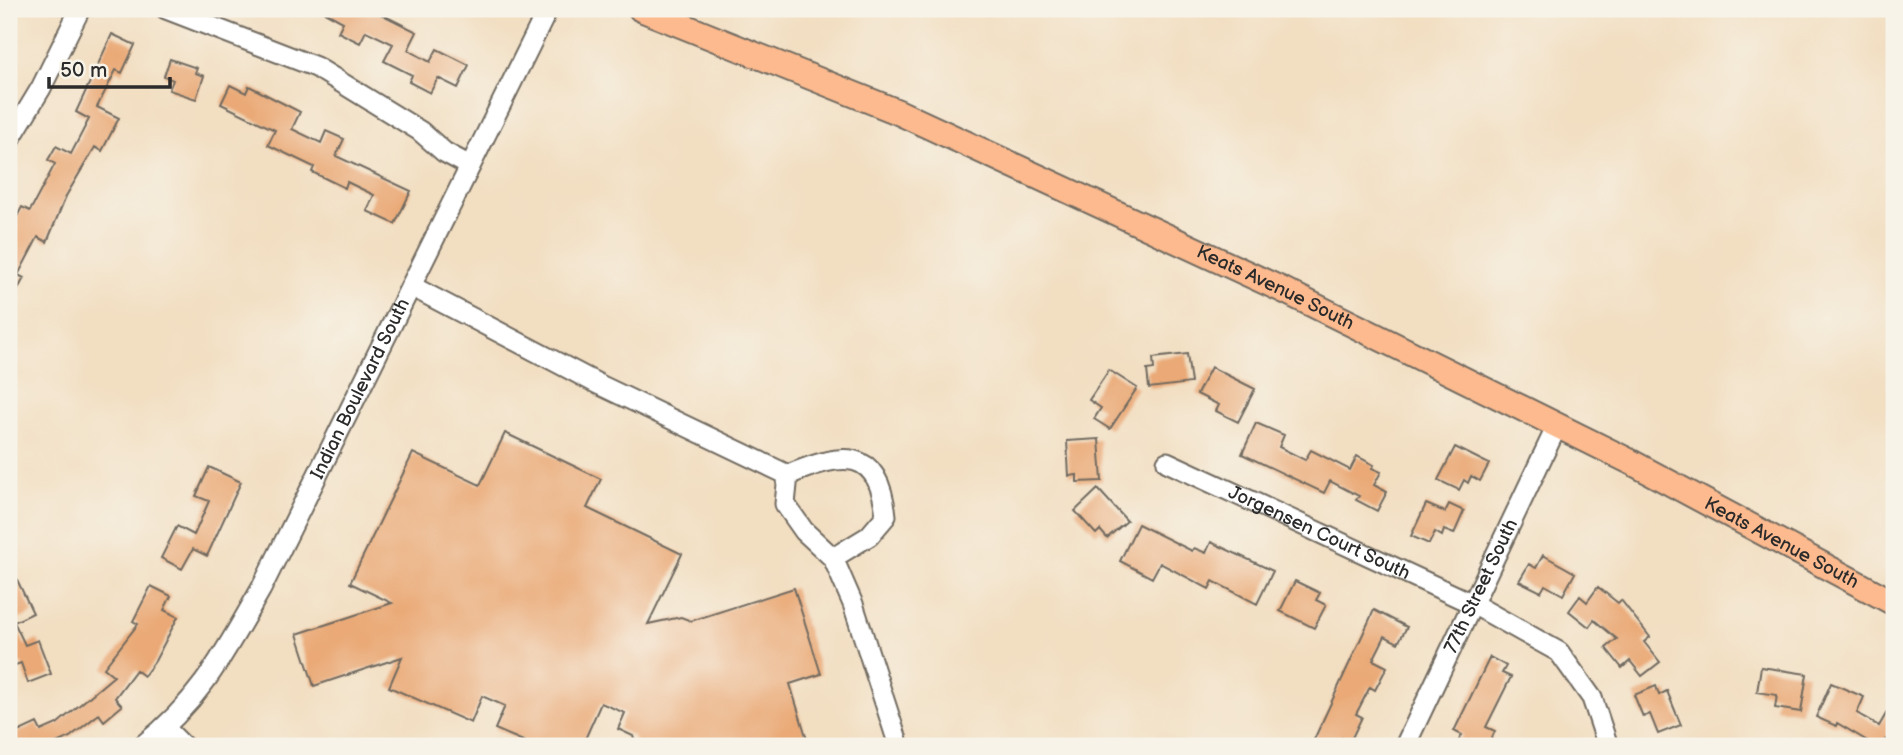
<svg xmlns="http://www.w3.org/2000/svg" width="1903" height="755" font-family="'Balsamiq Sans',sans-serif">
	<rect width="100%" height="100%" fill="#f7f3e8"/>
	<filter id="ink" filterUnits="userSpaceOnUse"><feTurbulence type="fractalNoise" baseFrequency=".0143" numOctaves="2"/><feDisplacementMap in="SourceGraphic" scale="14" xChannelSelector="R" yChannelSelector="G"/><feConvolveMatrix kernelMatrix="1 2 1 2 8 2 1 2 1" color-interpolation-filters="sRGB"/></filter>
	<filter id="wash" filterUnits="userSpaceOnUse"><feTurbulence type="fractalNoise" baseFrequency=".00686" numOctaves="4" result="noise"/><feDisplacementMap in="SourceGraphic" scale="28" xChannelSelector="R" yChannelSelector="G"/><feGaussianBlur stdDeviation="1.57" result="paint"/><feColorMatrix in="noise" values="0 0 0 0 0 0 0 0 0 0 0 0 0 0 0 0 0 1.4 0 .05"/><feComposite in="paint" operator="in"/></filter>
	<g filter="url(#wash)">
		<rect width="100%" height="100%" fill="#f2dec1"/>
		<g id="blocks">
			<path fill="#eaa976" d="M 319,9 L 371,9 L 417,32 L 408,50 L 430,62 L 437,49 L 469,65 L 458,88 L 438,78 L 430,93 L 409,82 L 412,75 L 384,61 L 393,44 L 366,31 L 360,43 L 338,32 L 343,22 Z
				M 112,34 L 135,45 L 122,73 L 116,70 L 97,107 L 119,118 L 102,151 L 95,147 L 66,196 L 47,242 L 38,237 L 18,275 L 24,278 L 18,289 L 13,286 L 9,293 L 9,246 L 15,234 L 9,231 L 22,207 L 30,211 L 55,164 L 48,160 L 56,146 L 71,154 L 89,119 L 76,112 Z
				M 170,59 L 197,68 L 195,73 L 204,76 L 196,99 L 169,90 L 173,80 L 164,76 Z
				M 230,85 L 246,93 L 249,86 L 300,112 L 292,129 L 321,143 L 326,131 L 344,139 L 336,156 L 411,191 L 395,224 L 367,211 L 374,195 L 347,182 L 345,188 L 312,172 L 314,167 L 268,145 L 275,130 L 221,104 Z
				M 1187,354 L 1191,383 L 1149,388 L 1147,370 L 1154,369 L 1153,358 Z
				M 1211,367 L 1255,389 L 1238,422 L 1216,411 L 1219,405 L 1197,394 Z
				M 1109,370 L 1137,388 L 1110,429 L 1094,419 L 1101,408 L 1089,400 Z
				M 1256,423 L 1284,435 L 1279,447 L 1305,460 L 1311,450 L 1350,470 L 1357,456 L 1374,465 L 1372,468 L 1381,472 L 1374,485 L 1387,492 L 1377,511 L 1356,500 L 1359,496 L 1330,481 L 1324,493 L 1242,454 Z
				M 505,433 L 601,479 L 587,508 L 682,554 L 648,624 L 681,617 L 691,621 L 794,588 L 821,674 L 790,684 L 809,746 L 636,746 L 633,736 L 618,729 L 625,713 L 601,703 L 582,746 L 535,746 L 495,729 L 505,706 L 482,696 L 471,723 L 389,687 L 402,657 L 314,686 L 297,634 L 392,603 L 350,583 L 413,453 L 480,485 Z
				M 1099,439 L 1102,481 L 1077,482 L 1077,475 L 1069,476 L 1067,441 Z
				M 1455,447 L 1489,464 L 1480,481 L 1471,476 L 1468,483 L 1464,480 L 1459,490 L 1438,480 Z
				M 209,467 L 241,482 L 207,556 L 193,549 L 182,569 L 161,558 L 177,526 L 194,535 L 209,501 L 196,496 Z
				M 1098,489 L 1127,521 L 1107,538 L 1100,530 L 1096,534 L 1075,511 Z
				M 1426,504 L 1445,512 L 1449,504 L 1464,511 L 1454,534 L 1444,530 L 1442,536 L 1435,532 L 1429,544 L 1411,536 Z
				M 1138,524 L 1192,551 L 1194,548 L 1206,553 L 1211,542 L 1273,571 L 1257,604 L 1213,581 L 1209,589 L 1160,563 L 1152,578 L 1120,561 Z
				M 1543,555 L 1575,573 L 1563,595 L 1545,585 L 1541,592 L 1519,581 L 1529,564 L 1536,568 Z
				M 9,563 L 33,613 L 14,622 L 25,645 L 38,640 L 51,674 L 28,683 L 21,663 L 9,667 Z
				M 1295,581 L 1320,593 L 1316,600 L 1326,605 L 1314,628 L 1280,611 Z
				M 151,586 L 171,596 L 164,610 L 178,617 L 155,661 L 144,676 L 136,670 L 115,698 L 122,706 L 104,721 L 99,714 L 70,737 L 50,746 L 11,746 L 9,736 L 37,723 L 41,731 L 57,724 L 114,676 L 104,668 L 138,624 L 133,621 Z
				M 1598,587 L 1618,603 L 1621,600 L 1650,637 L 1644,642 L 1660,662 L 1642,676 L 1630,661 L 1622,668 L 1606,648 L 1617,639 L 1594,620 L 1589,627 L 1569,611 L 1580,596 L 1587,602 Z
				M 1374,610 L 1407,627 L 1398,643 L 1385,636 L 1373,660 L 1387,667 L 1375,690 L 1370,687 L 1356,714 L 1362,717 L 1350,742 L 1342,738 L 1338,746 L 1311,746 Z
				M 1490,657 L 1506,666 L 1502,673 L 1511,677 L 1486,727 L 1495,731 L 1488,746 L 1468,746 L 1458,742 L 1462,735 L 1454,731 Z
				M 1761,667 L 1807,674 L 1801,712 L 1775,708 L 1777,695 L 1757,692 Z
				M 1831,683 L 1864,697 L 1857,713 L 1879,726 L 1894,700 L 1894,744 L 1886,739 L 1881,746 L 1876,746 L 1837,723 L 1836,726 L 1816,717 Z
				M 1656,686 L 1659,695 L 1667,691 L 1681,725 L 1658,734 L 1650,714 L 1643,717 L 1634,695 Z"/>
		</g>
	</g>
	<g filter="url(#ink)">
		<use href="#blocks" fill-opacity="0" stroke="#716a60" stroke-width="2"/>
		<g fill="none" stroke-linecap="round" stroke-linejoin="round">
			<defs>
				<g id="minor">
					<path d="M 166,9 L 316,67 L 420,131 L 444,152 L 470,166"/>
					<path d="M 9,141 L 41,88 L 80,9"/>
					<path d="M 411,286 L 600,385 L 788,475"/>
					<path id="s1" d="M 1167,462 L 1473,604 L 1559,652 L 1592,698 L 1608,746"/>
					<path d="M 833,558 L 869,536 L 886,516 C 879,445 841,453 788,475 L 785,504 L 804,531 L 833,558 L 853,604 L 899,746"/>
					<path d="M 165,728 L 183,746"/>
					<path id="s2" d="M 142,746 C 202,699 224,653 261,589 L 548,9"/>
					<path id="s3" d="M 1405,746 L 1557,426"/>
				</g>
				<g id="major">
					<path id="s4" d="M 641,9 L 898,112 L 1285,291 L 1631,462 L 1894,603"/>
				</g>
			</defs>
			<use href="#minor" stroke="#716a60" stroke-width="23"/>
			<use href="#major" stroke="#716a60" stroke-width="28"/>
			<use href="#minor" stroke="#fff" stroke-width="19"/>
			<use href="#major" stroke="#fcba8e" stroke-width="24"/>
		</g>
	</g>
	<g text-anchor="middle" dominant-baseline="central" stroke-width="6" stroke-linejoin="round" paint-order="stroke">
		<g font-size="19" fill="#2b2b2b" stroke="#f7f3e8">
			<text stroke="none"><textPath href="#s4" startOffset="693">Keats Avenue South</textPath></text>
			<text stroke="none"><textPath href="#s2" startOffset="422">Indian Boulevard South</textPath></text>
			<text stroke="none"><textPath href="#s1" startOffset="168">Jorgensen Court South</textPath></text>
			<text stroke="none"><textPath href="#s4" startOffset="1260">Keats Avenue South</textPath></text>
			<text stroke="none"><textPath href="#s3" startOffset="177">77th Street South</textPath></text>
		</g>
	</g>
	<rect width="1903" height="755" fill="none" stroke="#f7f3e8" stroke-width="35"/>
	<path d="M49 77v10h121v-10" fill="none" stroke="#2b2b2b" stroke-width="3.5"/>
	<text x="60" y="77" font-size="21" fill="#2b2b2b" stroke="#f7f3e8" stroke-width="5" paint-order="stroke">50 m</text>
</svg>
